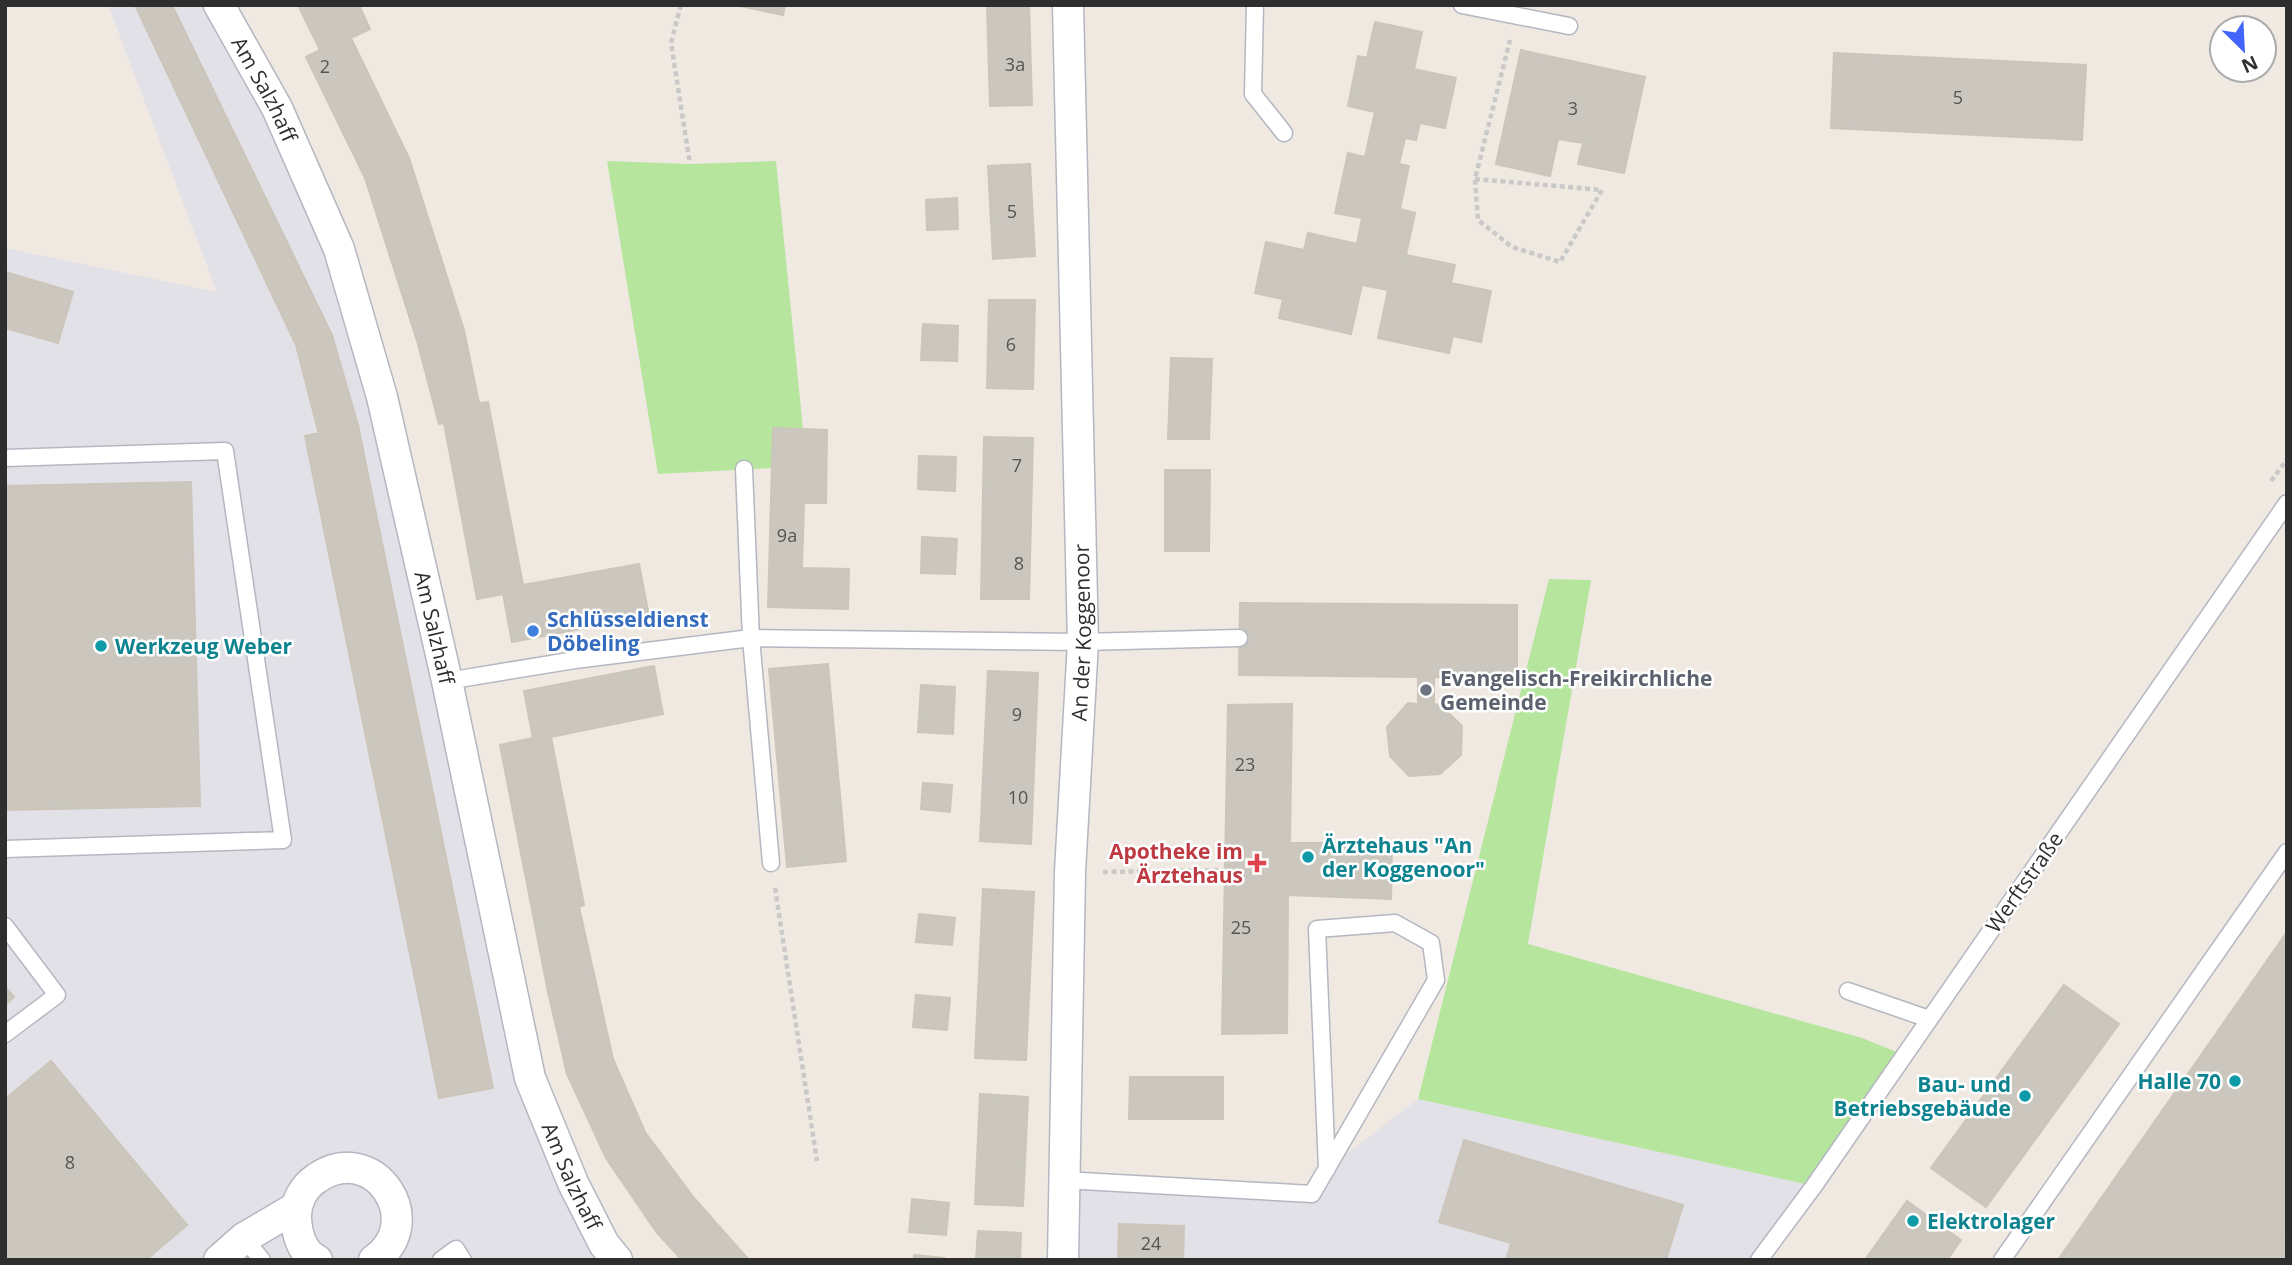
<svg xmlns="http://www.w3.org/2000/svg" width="2292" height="1265" font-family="'Open Sans',sans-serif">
	<rect width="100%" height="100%" fill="#efe9e1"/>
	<path fill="#e3e1e8" d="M 108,5 L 219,5 L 339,249 L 530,1078 L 617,1260 L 5,1260 L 5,248 L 217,292 Z
		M 1418,1099 L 1814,1186 L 1759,1260 L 1063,1260 L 1064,1180 L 1312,1194 L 1327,1169 Z"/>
	<path fill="#b6e59e" d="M 607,161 L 690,164 L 776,161 L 803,429 L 773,429 L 772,468 L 658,474 Z
		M 1549,579 L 1591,580 L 1528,944 L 1862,1038 L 1904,1055 L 1814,1186 L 1418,1099 Z"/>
	<path fill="#cbc7bf" stroke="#cbc5ba" stroke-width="2" d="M 135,5 L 172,5 L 332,335 L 296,345 Z
		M 298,5 L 359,5 L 370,29 L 351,38 L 409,158 L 464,330 L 479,403 L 488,402 L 523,585 L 639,564 L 649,616 L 512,642 L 503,594 L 477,599 L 444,423 L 439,424 L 418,344 L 365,178 L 306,57 L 320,50 Z
		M 735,5 L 785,5 L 783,15 Z
		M 987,5 L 1029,5 L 1032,105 L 990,106 Z
		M 1375,22 L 1422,32 L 1414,69 L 1456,78 L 1445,128 L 1420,123 L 1416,140 L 1405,138 L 1399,164 L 1409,166 L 1400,209 L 1415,213 L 1406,255 L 1455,265 L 1451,283 L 1491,291 L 1481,342 L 1453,336 L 1449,353 L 1378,338 L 1388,290 L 1362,285 L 1351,334 L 1279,318 L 1283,299 L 1255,293 L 1266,242 L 1304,250 L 1308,233 L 1357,244 L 1362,218 L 1335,213 L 1348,153 L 1365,157 L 1375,112 L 1348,106 L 1358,56 L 1367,58 Z
		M 1521,50 L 1645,77 L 1624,173 L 1578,164 L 1583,143 L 1558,139 L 1550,176 L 1496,164 Z
		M 1834,53 L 2086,65 L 2082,140 L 1831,128 Z
		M 1030,164 L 1035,256 L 993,259 L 988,166 Z
		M 957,198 L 958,229 L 927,230 L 926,200 Z
		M 5,272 L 73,292 L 58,343 L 5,328 Z
		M 989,300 L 1035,300 L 1033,389 L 987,388 Z
		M 923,324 L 958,326 L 957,361 L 921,360 Z
		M 332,335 L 358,425 L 319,434 L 296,345 Z
		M 1171,358 L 1212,359 L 1209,439 L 1168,439 Z
		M 358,425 L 493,1088 L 439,1098 L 305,436 Z
		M 773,428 L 827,430 L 826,503 L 804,503 L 802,568 L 849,569 L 848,609 L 768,607 Z
		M 984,437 L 1033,438 L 1029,599 L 981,599 Z
		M 919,456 L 956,457 L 955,491 L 918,489 Z
		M 1165,470 L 1210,470 L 1209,551 L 1165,551 Z
		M 191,482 L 200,806 L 5,810 L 5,486 Z
		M 922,537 L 957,539 L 955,574 L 921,573 Z
		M 1240,603 L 1517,605 L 1517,678 L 1434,677 L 1434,704 L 1440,705 L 1462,726 L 1461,755 L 1440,774 L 1409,776 L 1390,756 L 1387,727 L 1408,703 L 1418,704 L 1418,677 L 1239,675 Z
		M 828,664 L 846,861 L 787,867 L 769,669 Z
		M 654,666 L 663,714 L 551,737 L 584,905 L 579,907 L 613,1059 L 645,1132 L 694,1198 L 749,1260 L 682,1260 L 657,1233 L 606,1158 L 567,1074 L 548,992 L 500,745 L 533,738 L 524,691 Z
		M 988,671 L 1038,673 L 1031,844 L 980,841 Z
		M 921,685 L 955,687 L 953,734 L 918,732 Z
		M 1292,704 L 1290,843 L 1392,843 L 1391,899 L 1288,895 L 1287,1033 L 1222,1034 L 1228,705 Z
		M 923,783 L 952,785 L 950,812 L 921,809 Z
		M 983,889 L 1034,892 L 1026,1060 L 975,1058 Z
		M 919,914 L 955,918 L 952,945 L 916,942 Z
		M 2287,932 L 2287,1229 L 2265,1260 L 2058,1260 Z
		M 2064,985 L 2119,1024 L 1986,1207 L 1931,1168 Z
		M 5,987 L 14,997 L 5,1005 Z
		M 916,995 L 950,998 L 947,1030 L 913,1027 Z
		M 51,1061 L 187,1225 L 146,1260 L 5,1260 L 5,1099 Z
		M 1130,1077 L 1223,1077 L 1223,1119 L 1129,1119 Z
		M 980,1094 L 1028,1097 L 1023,1206 L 975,1204 Z
		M 1464,1140 L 1683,1205 L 1666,1260 L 1506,1260 L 1511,1243 L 1439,1222 Z
		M 912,1199 L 949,1203 L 946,1235 L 909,1232 Z
		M 1907,1201 L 1961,1240 L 1947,1260 L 1865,1260 Z
		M 1119,1224 L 1184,1226 L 1183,1260 L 1118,1260 Z
		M 2287,1229 L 2287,1260 L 2265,1260 Z
		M 978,1231 L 1021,1233 L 1020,1260 L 976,1260 Z
		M 914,1255 L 944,1258 L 944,1260 L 914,1260 Z"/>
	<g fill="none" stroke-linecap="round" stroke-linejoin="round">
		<defs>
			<path id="lane" d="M 1255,5 L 1253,94 L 1284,133
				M 1462,5 L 1569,26
				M 5,458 L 225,451 L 283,840 L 5,849
				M 744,469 L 751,638 L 771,863
				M 447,681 L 575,660 L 751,638 L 1083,642 L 1239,638
				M 5,926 L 57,995 L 5,1034
				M 1848,991 L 1929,1019
				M 1064,1180 L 1312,1194 L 1436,980 L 1431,943 L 1395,923 L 1317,929 L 1327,1169
				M 244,1238 L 262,1260
				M 441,1260 L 456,1249 L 463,1260
				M 1759,1260 L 1814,1186 L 2287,503
				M 2002,1260 L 2287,852"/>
			<g id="street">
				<path id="s1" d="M 219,5 L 277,108 L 339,249 L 382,397 L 447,681 L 530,1078 L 573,1183 L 604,1244 L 617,1260"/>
				<path d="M 219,1260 L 244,1238 L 295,1208"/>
				<path d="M 317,1260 C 302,1253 297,1234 296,1219 C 295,1203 303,1187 317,1178 C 374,1139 429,1222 374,1260"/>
				<path id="s2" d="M 1063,1260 L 1070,872 L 1083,642 L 1068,5"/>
			</g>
		</defs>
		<use href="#lane" stroke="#b4b7c1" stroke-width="19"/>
		<use href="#street" stroke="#b4b7c1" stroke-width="33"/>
		<path stroke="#c9c9c9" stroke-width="4.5" stroke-dasharray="5 3.5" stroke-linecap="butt" d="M 681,5 L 671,43 L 690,164
			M 1475,179 L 1602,190 L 1560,262 L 1512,247 L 1478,220 L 1475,179 L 1510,40
			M 2271,481 L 2287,459
			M 1103,872 L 1225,870
			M 775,888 L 817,1161"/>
		<use href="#lane" stroke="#fff" stroke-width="16"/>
		<use href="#street" stroke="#fff" stroke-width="30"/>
	</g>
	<circle fill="#3f7fe0" stroke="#fff" stroke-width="2.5" cx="533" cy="631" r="7"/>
	<g fill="#0f9aa8" stroke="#fff" stroke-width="2.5">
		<circle cx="101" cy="646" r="7"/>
		<circle cx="1308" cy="857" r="7"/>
		<circle cx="2235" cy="1081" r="7"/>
		<circle cx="2025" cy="1096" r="7"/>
		<circle cx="1913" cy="1221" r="7"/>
	</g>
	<circle fill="#6b7280" stroke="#fff" stroke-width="2.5" cx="1426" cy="690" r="7"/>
	<path fill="#e0444e" stroke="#fff" stroke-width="2.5" d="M1253.5 852.5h7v7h7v7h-7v7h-7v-7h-7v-7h7z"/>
	<g text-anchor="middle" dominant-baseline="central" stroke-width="5" stroke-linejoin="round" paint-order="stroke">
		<g font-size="18" fill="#555452">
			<text x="1015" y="64">3a</text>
			<text x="325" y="66">2</text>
			<text x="1958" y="97">5</text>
			<text x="1573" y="108">3</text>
			<text x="1012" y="211">5</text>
			<text x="1011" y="344">6</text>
			<text x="1017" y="465">7</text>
			<text x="787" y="535">9a</text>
			<text x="1019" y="563">8</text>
			<text x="1017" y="714">9</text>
			<text x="1245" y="764">23</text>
			<text x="1018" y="797">10</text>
			<text x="1241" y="927">25</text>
			<text x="70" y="1162">8</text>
			<text x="1151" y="1243">24</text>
		</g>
		<g font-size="21" fill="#2e2e2e" stroke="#fff">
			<text stroke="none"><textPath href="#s1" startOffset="96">Am Salzhaff</textPath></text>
			<text stroke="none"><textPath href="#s1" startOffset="663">Am Salzhaff</textPath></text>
			<text stroke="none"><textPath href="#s2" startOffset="628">An der Koggenoor</textPath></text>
			<text transform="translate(2024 882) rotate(-55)">Werftstraße</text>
			<text stroke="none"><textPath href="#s1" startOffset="1230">Am Salzhaff</textPath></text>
		</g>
		<g font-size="21" font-weight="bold" fill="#366cbe" stroke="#fff" text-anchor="start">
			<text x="547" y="619">Schlüsseldienst<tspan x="547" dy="24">Döbeling</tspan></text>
		</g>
		<g font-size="21" font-weight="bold" fill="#0d838f" stroke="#fff" text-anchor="start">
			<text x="115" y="646">Werkzeug Weber</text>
			<text x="1322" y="845">Ärztehaus "An<tspan x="1322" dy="24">der Koggenoor"</tspan></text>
			<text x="2221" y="1081" text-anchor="end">Halle 70</text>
			<text x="2011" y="1084" text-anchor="end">Bau- und<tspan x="2011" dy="24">Betriebsgebäude</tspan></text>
			<text x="1927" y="1221">Elektrolager</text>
		</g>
		<g font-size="21" font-weight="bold" fill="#5b616d" stroke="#fff" text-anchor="start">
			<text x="1440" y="678">Evangelisch-Freikirchliche<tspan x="1440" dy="24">Gemeinde</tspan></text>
		</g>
		<g font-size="21" font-weight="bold" fill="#be3a42" stroke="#fff" text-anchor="end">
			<text x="1243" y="851">Apotheke im<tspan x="1243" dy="24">Ärztehaus</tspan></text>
		</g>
	</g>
	<rect width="2292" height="1265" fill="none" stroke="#2e2e2e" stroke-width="14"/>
	<g transform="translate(2243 49) rotate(156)"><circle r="33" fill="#ffffff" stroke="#ababab" stroke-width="2"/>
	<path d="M0-5L12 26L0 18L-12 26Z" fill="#4264fb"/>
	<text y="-10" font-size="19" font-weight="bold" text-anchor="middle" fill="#2e2e2e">N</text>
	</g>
</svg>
